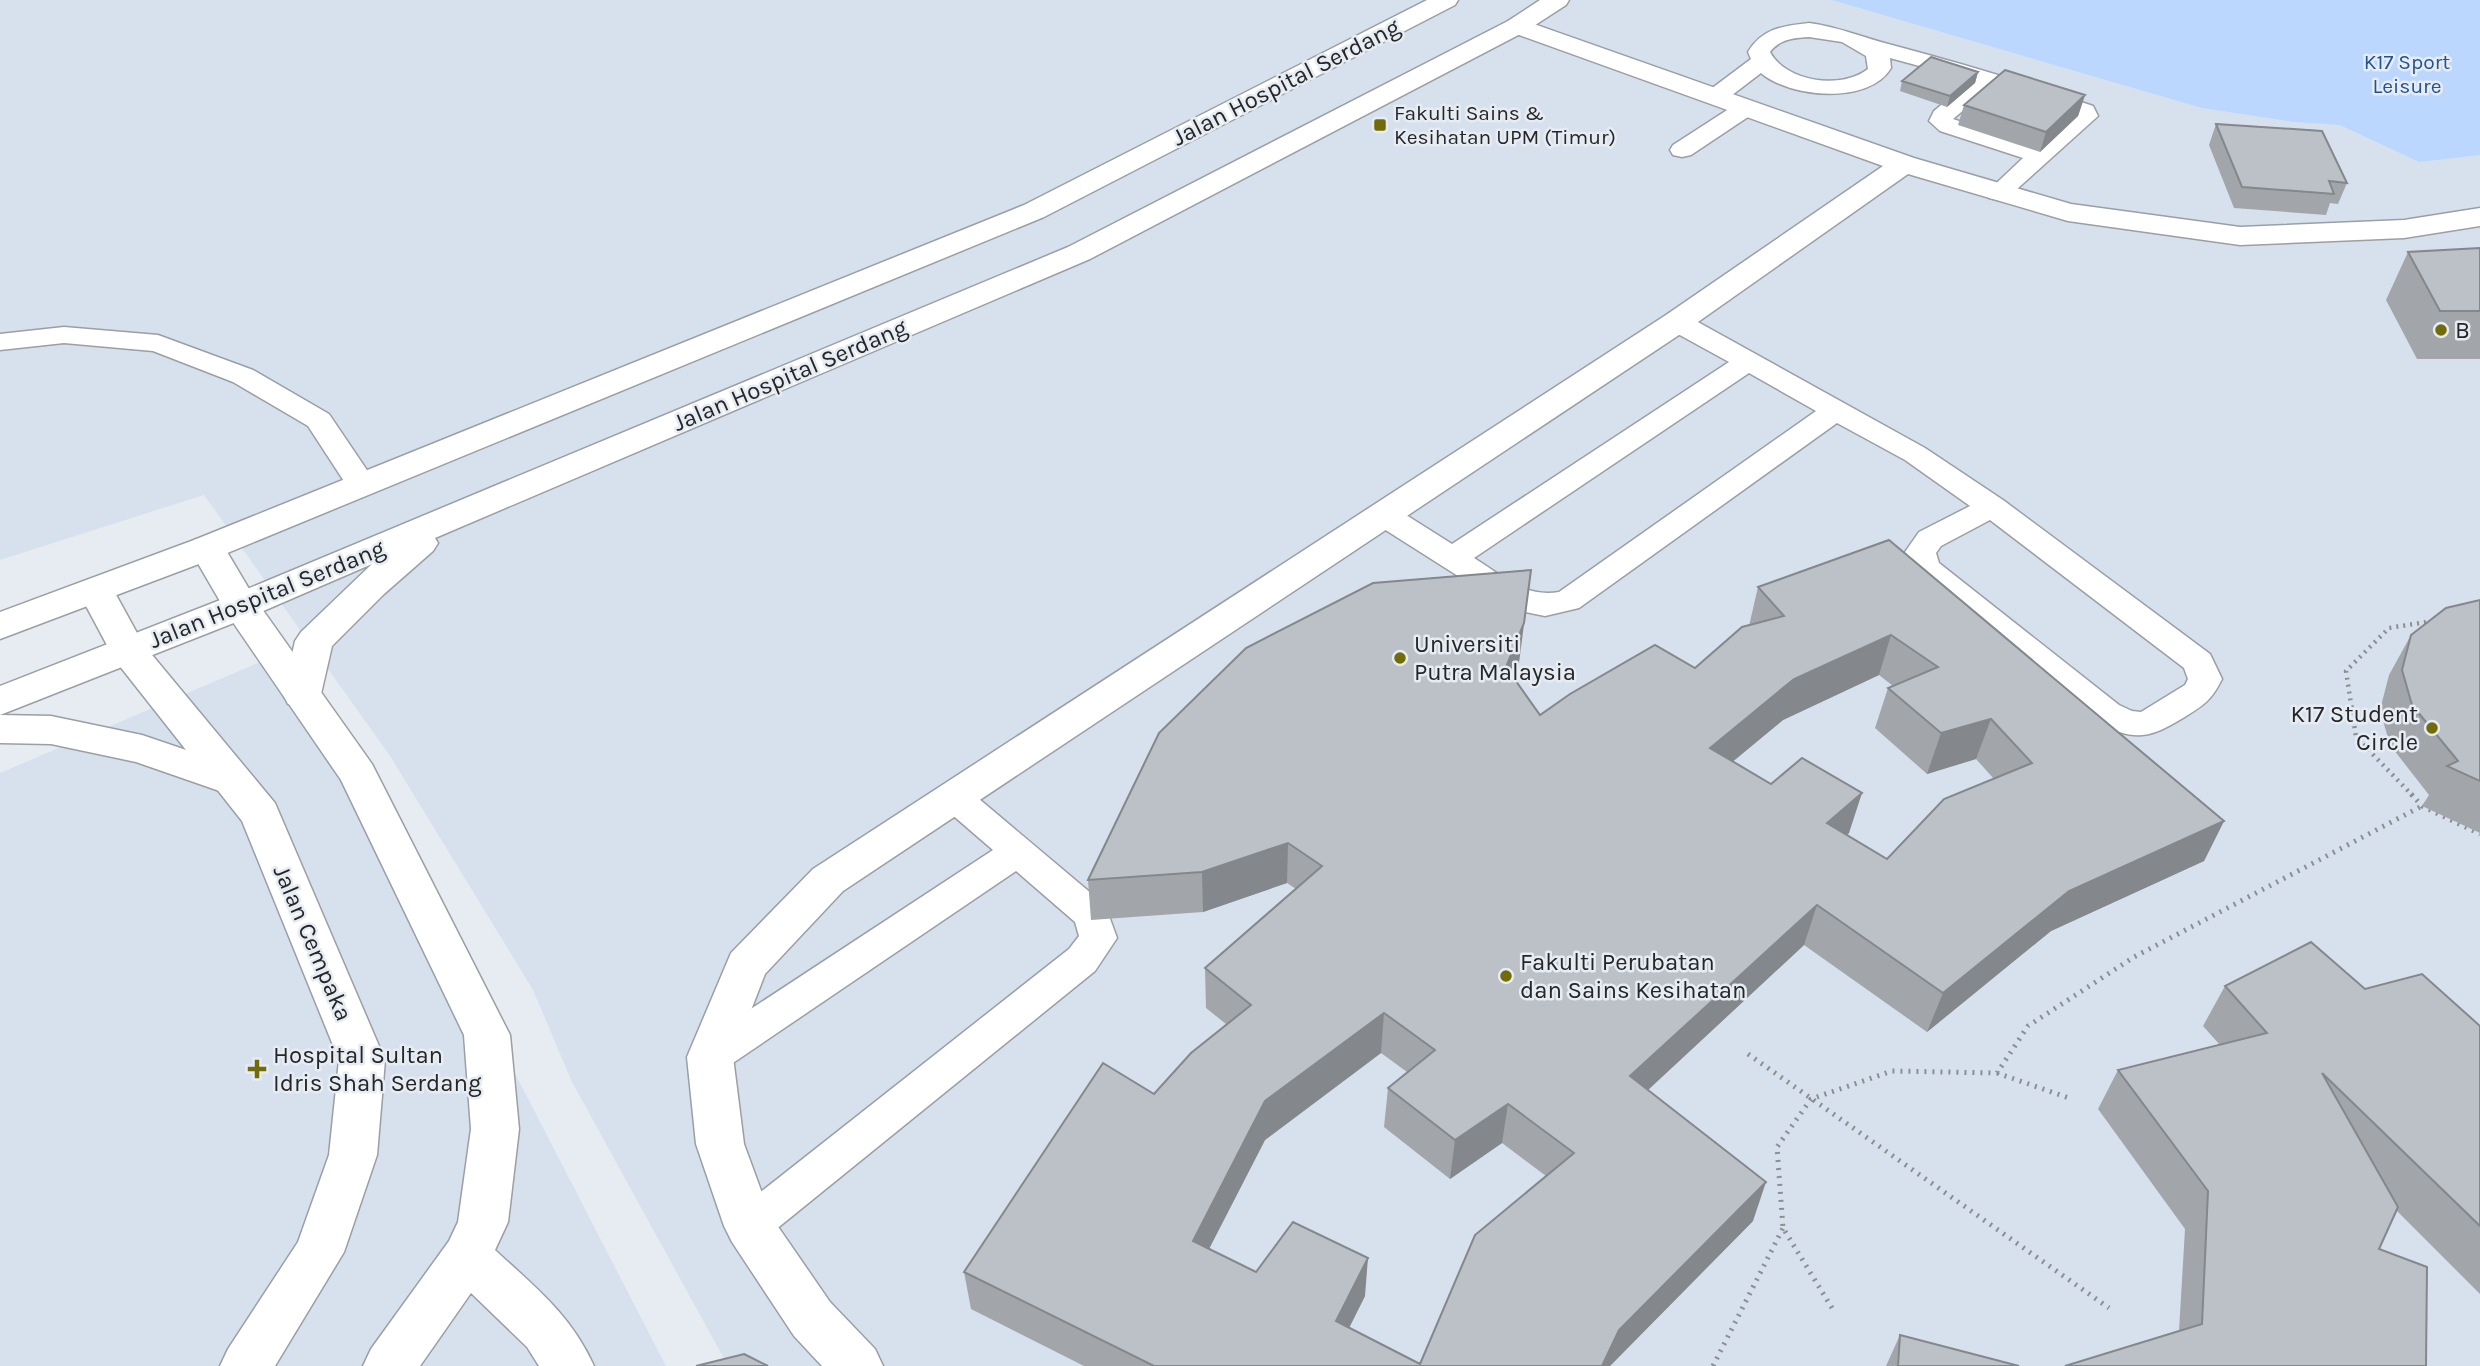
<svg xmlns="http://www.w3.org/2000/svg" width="2480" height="1366" font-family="Karla,sans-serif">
	<rect width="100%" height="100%" fill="#e7ecf3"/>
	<path fill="#d7e1ee" d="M 0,0 L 2480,0 L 2480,1366 L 728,1366 L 572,1082 L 533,990 L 390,756 L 204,495 L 0,560 Z
		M 295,647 L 666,1366 L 0,1366 L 0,773 Z"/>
	<path fill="#bbd7fe" d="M 1832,0 L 2480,0 L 2480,155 L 2419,162 L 2340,125 L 2294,122 L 2202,108 Z"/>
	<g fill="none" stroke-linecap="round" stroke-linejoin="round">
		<defs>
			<path id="lane" d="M 1809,23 C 1839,27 1864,38 1892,45 C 1960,63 2027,83 2093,106 L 2098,116 L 2007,198 L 1998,200 L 1989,198 L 1986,193 L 2023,158 L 1940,131 L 1929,121 L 1934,111 L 1971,80 L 1890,58 L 1891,68 C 1869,105 1790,98 1761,73 L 1723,102 L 1707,102 L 1703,97 L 1707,92 L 1751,59 L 1748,52 C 1762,28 1783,26 1809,23 ZM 1809,37 L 1842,42 L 1866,56 L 1868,69 C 1841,90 1786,82 1770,52 C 1780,39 1793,38 1809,37 ZM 1991,87 L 2073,115 L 2036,147 L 1953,119 Z
				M 1746,101 L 1754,103 L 1758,108 L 1754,113 L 1691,155 L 1682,157 L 1673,155 L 1670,150 L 1673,145 L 1738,103 Z
				M 1677,314 L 1687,316 L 1925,448 L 2003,500 L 2210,654 L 2222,679 C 2211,701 2204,705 2183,718 C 2147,740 2133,741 2095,721 L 1914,575 L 1905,552 L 1919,532 L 1970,506 L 1905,460 L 1837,423 L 1579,608 L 1545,616 L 1510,609 L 1373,522 L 1369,515 L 1373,508 L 1384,505 L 1395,508 L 1452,544 L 1729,362 L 1667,328 L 1663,322 L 1667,316 ZM 1749,373 L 1816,411 L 1559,592 C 1524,598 1502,575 1474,558 ZM 1990,520 L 2184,668 L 2188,679 L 2185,685 L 2141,712 L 2132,711 L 2119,705 L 1939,563 L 1936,553 L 1941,546 Z
				M 64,327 L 158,335 L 253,370 L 329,414 L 377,485 L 373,492 L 362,494 L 351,492 L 308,426 L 233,382 L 153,351 L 64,343 L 0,350 L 0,334 Z
				M 954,784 L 966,788 L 1105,905 L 1117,938 L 1095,971 L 764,1239 L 749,1245 L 734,1239 L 728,1226 L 734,1213 L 1069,949 L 1079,936 L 1075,922 L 1016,871 L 724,1069 L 710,1073 L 696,1069 L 690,1057 L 696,1045 L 993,850 L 942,806 L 936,797 L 942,788 Z"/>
			<path id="street" d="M 1517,18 L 1914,158 L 2071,204 L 2240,227 L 2404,220 L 2480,208 L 2480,226 L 2404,238 L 2240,245 L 2068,221 L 1908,174 L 1688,329 L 843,891 L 765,974 L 733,1057 L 744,1144 L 770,1215 L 830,1302 L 875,1349 L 883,1366 L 822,1366 L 794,1336 L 732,1242 L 724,1226 L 696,1144 L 687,1057 L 731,953 L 813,869 L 1666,315 L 1883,166 L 1508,31 L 1504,26 L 1508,21 Z
				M 207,536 L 220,540 L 255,599 L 372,764 L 510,1035 L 519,1129 L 508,1222 L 495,1250 C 535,1287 571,1315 594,1366 L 539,1366 L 527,1347 L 471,1293 L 420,1366 L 363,1366 L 371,1349 L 449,1241 L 458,1222 L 471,1129 L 464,1035 L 341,780 L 228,615 L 189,548 L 194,540 Z
				M 96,579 L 109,582 L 143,644 L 275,803 L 385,1060 L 377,1155 L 344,1252 L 275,1366 L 220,1366 L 228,1349 L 298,1242 L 329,1155 L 339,1060 L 242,821 L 115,660 L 78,591 L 83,582 Z"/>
			<path id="secondary" d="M 1427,0 L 1458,0 L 1455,5 L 1044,217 L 220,556 L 0,639 L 0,612 L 194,540 L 1024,205 Z
				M 1540,0 L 1569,0 L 1566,5 L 1526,31 L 1090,259 L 435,538 L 438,543 L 433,551 L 384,594 L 332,646 L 321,694 L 316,704 L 302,708 L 288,704 L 283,694 L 295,641 L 301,632 L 372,564 L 254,615 L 0,715 L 0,686 L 228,597 L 1068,247 L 1508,21 Z
				M 0,715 L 51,716 L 142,735 L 245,770 L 251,780 L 245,790 L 231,795 L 136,762 L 51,744 L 0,743 Z"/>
		</defs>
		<use href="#lane" stroke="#9a9fa5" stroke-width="3"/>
		<use href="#street" stroke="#9a9fa5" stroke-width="3"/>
		<use href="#secondary" stroke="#9a9fa5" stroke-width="3"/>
		<path stroke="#8b8f94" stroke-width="4.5" stroke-dasharray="2 5" stroke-linecap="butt" d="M 2413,796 L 2356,737 L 2346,671 L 2389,628 L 2433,621"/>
		<path stroke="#8b8f94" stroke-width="5" stroke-dasharray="2 6" stroke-linecap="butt" d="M 2411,794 L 2422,806 L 2480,834
			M 1748,1054 L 2109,1308
			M 1997,1073 L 2069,1098
			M 1832,1308 L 1783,1228 L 1777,1147 L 1811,1099 L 1892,1071 L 1997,1073 L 2028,1026 L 2134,957 L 2422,806
			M 1713,1366 L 1783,1228"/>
		<use href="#lane" fill="#fff" fill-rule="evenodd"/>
		<use href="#street" fill="#fff" fill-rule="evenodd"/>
		<use href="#secondary" fill="#fff" fill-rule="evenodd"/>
	</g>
	<path fill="#a2a6ab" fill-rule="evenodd" d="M 1978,72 L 1975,83 L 1947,107 L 1900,91 L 1902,81 Z
		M 2085,95 L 2078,116 L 2040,152 L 1958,125 L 1964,105 Z
		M 2216,124 L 2347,183 L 2338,204 L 2330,203 L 2326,215 L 2234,208 L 2209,145 Z
		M 2480,248 L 2480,359 L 2417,359 L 2386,300 L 2408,252 Z
		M 1889,540 L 2224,821 L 2204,861 L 2051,931 L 1927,1032 L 1804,945 L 1648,1090 L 1753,1221 L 1610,1366 L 1084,1366 L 971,1309 L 964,1272 L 1154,1094 L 1226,1024 L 1206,1008 L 1205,968 L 1296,889 L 1287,883 L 1203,912 L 1091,920 L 1088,880 L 1519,663 L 1513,677 L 1540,715 L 1695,668 L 1749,626 L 1758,587 ZM 1879,675 L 1893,686 L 1888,688 L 1875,728 L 1927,774 L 1976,759 L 1994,779 L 1887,859 L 1847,835 L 1849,833 L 1733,761 L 1783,720 ZM 1381,1053 L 1407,1072 L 1388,1088 L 1384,1127 L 1450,1179 L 1502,1143 L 1546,1176 L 1420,1364 L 1349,1328 L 1365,1296 L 1256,1272 L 1209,1249 L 1265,1140 Z
		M 2480,600 L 2480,833 L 2422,806 L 2429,795 L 2390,745 L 2380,710 L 2389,675 L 2411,635 Z
		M 2225,986 L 2365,989 L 2480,1026 L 2480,1294 L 2397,1211 L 2379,1249 L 2427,1267 L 2179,1331 L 2185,1229 L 2098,1109 L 2118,1070 L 2220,1045 L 2203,1026 Z
		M 1900,1335 L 2019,1366 L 1886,1366 Z"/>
	<path fill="#84878b" d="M 1978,72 L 1975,83 L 1947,107 L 1950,96 Z
		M 2085,95 L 2078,116 L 2040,152 L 2046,132 Z
		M 1531,570 L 1519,663 L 1501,707 L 1506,667 Z
		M 1891,635 L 1879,675 L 1783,720 L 1701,788 L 1710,748 L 1794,679 Z
		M 1991,719 L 1976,759 L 1927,774 L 1941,733 Z
		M 1862,793 L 1849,833 L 1815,863 L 1827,823 Z
		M 2224,821 L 2204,861 L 2051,931 L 1927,1032 L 1943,993 L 2069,891 Z
		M 1288,843 L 1287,883 L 1203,912 L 1202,872 Z
		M 1817,905 L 1804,945 L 1621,1115 L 1630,1076 Z
		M 1384,1013 L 1381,1053 L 1265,1140 L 1194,1278 L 1193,1241 L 1265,1101 Z
		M 1508,1104 L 1502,1143 L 1450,1179 L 1455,1140 Z
		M 1766,1182 L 1753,1221 L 1610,1366 L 1602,1366 L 1619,1330 Z
		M 1368,1258 L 1365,1296 L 1334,1358 L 1336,1321 Z"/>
	<path fill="#bcc1c7" stroke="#84878b" stroke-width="2" fill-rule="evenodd" d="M 1931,57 L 1978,72 L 1950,96 L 1902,81 Z
		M 2005,70 L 2085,95 L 2046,132 L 1964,105 Z
		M 2216,124 L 2322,131 L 2347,183 L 2329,181 L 2334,194 L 2242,187 Z
		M 2480,248 L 2480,311 L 2440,311 L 2408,252 Z
		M 1889,540 L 2224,821 L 2069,891 L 1943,993 L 1817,905 L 1630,1076 L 1766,1182 L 1619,1330 L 1602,1366 L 1154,1366 L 964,1272 L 1103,1063 L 1154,1094 L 1191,1053 L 1251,1005 L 1205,968 L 1322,866 L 1288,843 L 1202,872 L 1088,880 L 1159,733 L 1246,648 L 1373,583 L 1531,570 L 1524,623 L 1506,667 L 1540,715 L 1570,694 L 1655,645 L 1695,668 L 1742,627 L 1784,616 L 1758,587 ZM 1891,635 L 1938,667 L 1888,688 L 1941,733 L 1991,719 L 2032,763 L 1944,799 L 1887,859 L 1827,823 L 1862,793 L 1802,758 L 1771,784 L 1710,748 L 1794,679 ZM 1384,1013 L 1435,1050 L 1388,1088 L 1455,1140 L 1508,1104 L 1574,1153 L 1475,1235 L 1420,1364 L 1336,1321 L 1368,1258 L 1293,1222 L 1256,1272 L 1193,1241 L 1265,1101 Z
		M 2480,600 L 2480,781 L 2447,766 L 2458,761 L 2412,705 L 2402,670 L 2411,635 L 2446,608 Z
		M 2311,942 L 2365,989 L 2422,974 L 2480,1026 L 2480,1226 L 2322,1073 L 2398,1207 L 2379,1249 L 2427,1267 L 2426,1366 L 2065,1366 L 2202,1324 L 2208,1191 L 2118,1070 L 2267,1033 L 2225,986 Z
		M 1900,1335 L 2019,1366 L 1898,1366 Z
		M 744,1354 L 768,1366 L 696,1366 Z"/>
	<g fill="#716c09" stroke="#e7ecf3" stroke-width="2.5">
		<rect x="1373" y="118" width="14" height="14" rx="3.5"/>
		<circle cx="2441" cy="330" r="7"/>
		<circle cx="1400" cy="658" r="7"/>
		<circle cx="2432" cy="728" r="7"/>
		<circle cx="1506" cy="976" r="7"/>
		<path d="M253.5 1058.5h7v7h7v7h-7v7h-7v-7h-7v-7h7z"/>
	</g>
	<g text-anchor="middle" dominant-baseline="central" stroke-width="5" stroke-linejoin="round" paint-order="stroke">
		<g font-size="21" fill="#205498" stroke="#e7ecf3">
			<text x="2407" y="62">K17 Sport<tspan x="2407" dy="24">Leisure</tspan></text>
		</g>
		<g font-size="21" fill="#242629" stroke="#e7ecf3" text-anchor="start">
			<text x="1394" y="113">Fakulti Sains &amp;<tspan x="1394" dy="24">Kesihatan UPM (Timur)</tspan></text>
		</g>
		<g font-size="24" fill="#242629" stroke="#e7ecf3">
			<text transform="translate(1286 82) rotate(-27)">Jalan Hospital Serdang</text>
			<text transform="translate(790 375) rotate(-23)">Jalan Hospital Serdang</text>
			<text transform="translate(267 594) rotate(-22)">Jalan Hospital Serdang</text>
			<text transform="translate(313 943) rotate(67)">Jalan Cempaka</text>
		</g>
		<g font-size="24" fill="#242629" stroke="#e7ecf3" text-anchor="start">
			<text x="2455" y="330">B</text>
			<text x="1414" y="644">Universiti<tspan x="1414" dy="28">Putra Malaysia</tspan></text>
			<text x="2418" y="714" text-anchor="end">K17 Student<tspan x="2418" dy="28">Circle</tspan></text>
			<text x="1520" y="962">Fakulti Perubatan<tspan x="1520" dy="28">dan Sains Kesihatan</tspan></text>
			<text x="273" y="1055">Hospital Sultan<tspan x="273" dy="28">Idris Shah Serdang</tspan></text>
		</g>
	</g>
</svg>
